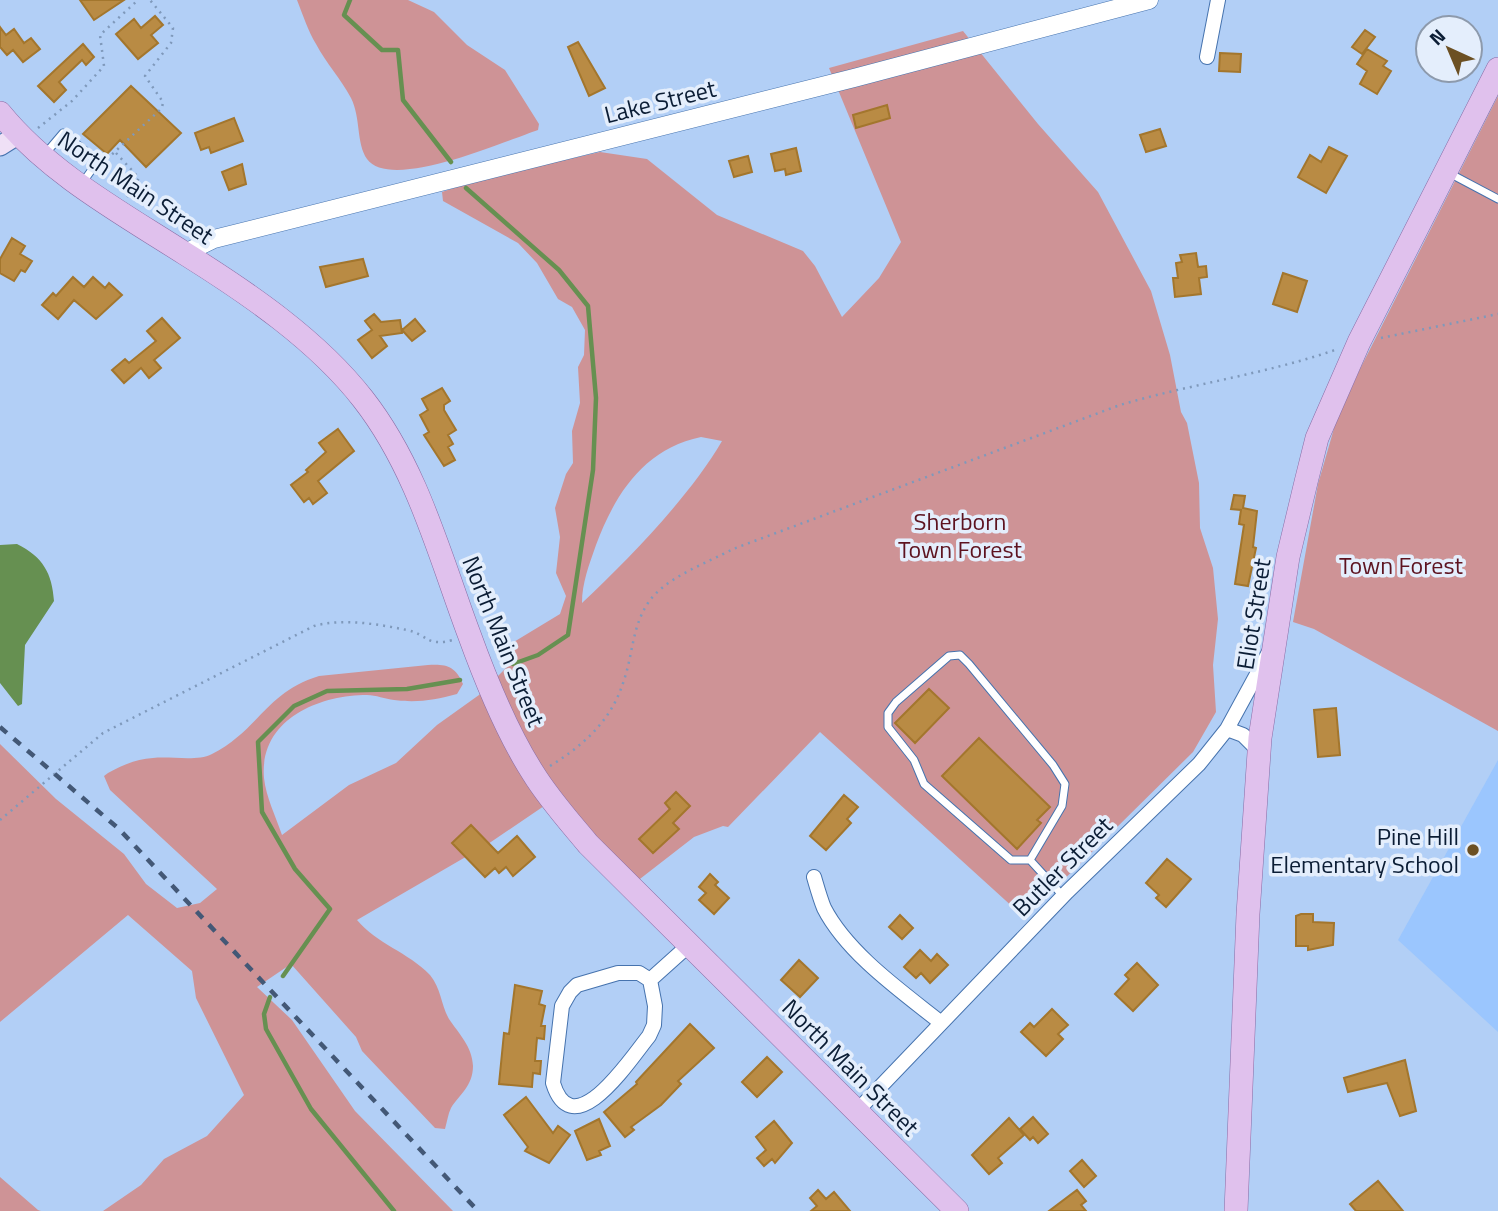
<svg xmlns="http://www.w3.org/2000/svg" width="1498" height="1211" font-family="'Titillium Web',sans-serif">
	<rect width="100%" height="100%" fill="#b2cff6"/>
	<path fill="#9bc6fe" d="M 1498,760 L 1498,1032 L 1398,940 Z"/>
	<path fill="#ce9396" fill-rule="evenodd" d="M 297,0 L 408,0 L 434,12 L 467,45 L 505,70 L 539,124 L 538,130 C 505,141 391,192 367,159 C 356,143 361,118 351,98 C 341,79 326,63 316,44 C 308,31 303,15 297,0 Z
		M 963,31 L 1038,124 L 1098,192 L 1151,291 L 1170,355 L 1181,412 L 1187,423 L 1199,483 L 1200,528 L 1213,568 L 1218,619 L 1213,665 L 1216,712 L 1193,752 L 1025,918 L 820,732 L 728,827 L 723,826 L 694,837 L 636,882 L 544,806 L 488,844 L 357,920 C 377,944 408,952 430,975 C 441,988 441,1005 449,1019 C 459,1034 472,1046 473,1066 C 473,1086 459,1095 451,1108 C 448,1114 447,1122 445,1129 L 435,1128 L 362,1051 L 356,1037 L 291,964 L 257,987 L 292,1020 L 355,1111 L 453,1211 L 103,1211 L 141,1185 L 164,1159 L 207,1136 L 244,1095 L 196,998 L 192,971 L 128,915 L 0,1022 L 0,744 L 56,799 L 124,854 L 146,884 L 177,908 L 200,903 L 217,889 L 110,790 L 104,776 L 108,773 C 123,765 136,759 153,758 C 172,756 196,762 212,754 C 259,730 266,692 319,676 L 428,665 C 447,664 455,666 463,684 L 457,694 C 435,700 417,703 394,700 C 385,699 376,695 367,695 C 318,695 259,720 264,778 C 266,797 276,817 282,835 L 349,785 L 396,763 L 437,725 L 479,695 L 507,667 L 502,649 L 560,614 L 566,596 L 556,573 L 560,537 L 555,508 L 566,474 L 573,463 L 572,431 L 580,403 L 578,367 L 584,355 L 585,330 L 572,307 L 558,299 L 537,263 L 518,243 L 443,201 L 442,192 L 480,179 L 600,152 L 647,159 L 717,215 L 803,251 L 815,266 L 842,317 L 879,278 L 901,242 L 829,68 ZM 701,437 L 722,441 C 690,496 629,559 582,603 C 582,583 589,565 596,545 C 615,494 644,449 701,437 Z
		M 1498,96 L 1498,731 L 1314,629 L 1293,622 L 1318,484 L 1335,425 L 1360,369 Z
		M 0,1177 L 38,1210 L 41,1211 L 0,1211 Z"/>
	<path fill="#669051" d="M 17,544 C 43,557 52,573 54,601 L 25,645 L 22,704 L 18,706 L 0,683 L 0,545 Z"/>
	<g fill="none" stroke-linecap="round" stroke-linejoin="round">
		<path stroke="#669051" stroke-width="4.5" d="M 350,0 L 344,15 L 382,50 L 398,50 L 403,100 L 451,162
			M 466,188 L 559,270 L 588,306 L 596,398 L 593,470 L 568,635 L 538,655 L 513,664
			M 283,976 L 330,909 L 295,869 L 262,812 L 258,742 L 294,706 L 327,691 L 407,689 L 460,680
			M 270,997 L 264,1014 L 266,1029 L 311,1109 L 394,1211"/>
	</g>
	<path fill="#b98b44" stroke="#a3762d" stroke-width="2" d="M 80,0 L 124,0 L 94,20 Z
		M 155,16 L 163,25 L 151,35 L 158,43 L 138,59 L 116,34 L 134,19 L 141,28 Z
		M 0,27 L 6,35 L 14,29 L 24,43 L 31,38 L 40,49 L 23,62 L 13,50 L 7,55 L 0,47 Z
		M 1365,30 L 1375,37 L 1362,54 L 1352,47 Z
		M 578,42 L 605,88 L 589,96 L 568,47 Z
		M 83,44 L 94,57 L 86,65 L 82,60 L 59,82 L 66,90 L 54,102 L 38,86 Z
		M 1367,49 L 1387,61 L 1383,66 L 1391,71 L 1377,94 L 1360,84 L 1367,71 L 1357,64 Z
		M 1220,53 L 1241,54 L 1240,72 L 1219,71 Z
		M 131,86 L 181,133 L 146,167 L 120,140 L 107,154 L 83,134 Z
		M 887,105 L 890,118 L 856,128 L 853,115 Z
		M 234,118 L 243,141 L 211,153 L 209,147 L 201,150 L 195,133 Z
		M 1160,129 L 1166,146 L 1146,152 L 1140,135 Z
		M 1329,147 L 1347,156 L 1326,193 L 1298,177 L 1310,155 L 1321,162 Z
		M 796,148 L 801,171 L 786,175 L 785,169 L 775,171 L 771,154 Z
		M 748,156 L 752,172 L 734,177 L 729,161 Z
		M 242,164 L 246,184 L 229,190 L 222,172 Z
		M 12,238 L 25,246 L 20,254 L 32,261 L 25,272 L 21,270 L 14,281 L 0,273 L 0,259 Z
		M 1196,253 L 1198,267 L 1206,266 L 1207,277 L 1199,278 L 1201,294 L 1175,297 L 1173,278 L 1178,278 L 1176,263 L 1182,262 L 1180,255 Z
		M 363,259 L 368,276 L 326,287 L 320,267 Z
		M 1283,273 L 1307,281 L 1297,312 L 1273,304 Z
		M 73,277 L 84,287 L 93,277 L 105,288 L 109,283 L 122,295 L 96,319 L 74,300 L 58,319 L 42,305 L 53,293 L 56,296 Z
		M 374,314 L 381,322 L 400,320 L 402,333 L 380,336 L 387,346 L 372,358 L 358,340 L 372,330 L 365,321 Z
		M 162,318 L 180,338 L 154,360 L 161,368 L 149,378 L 141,368 L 124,383 L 112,370 L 125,359 L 129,363 L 156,341 L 147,331 Z
		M 415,319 L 425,331 L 412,341 L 402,330 Z
		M 442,388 L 450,401 L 444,405 L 444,410 L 456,430 L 448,435 L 453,444 L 448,447 L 455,460 L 444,466 L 424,435 L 429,432 L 420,415 L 428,410 L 422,399 Z
		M 338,429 L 354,451 L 318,481 L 327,493 L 313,504 L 309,498 L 304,502 L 291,485 L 308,472 L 306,470 L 326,452 L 319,443 Z
		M 1234,495 L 1245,496 L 1243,508 L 1257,511 L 1253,547 L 1256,548 L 1248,586 L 1235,584 L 1244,525 L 1239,524 L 1241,510 L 1231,509 Z
		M 929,689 L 949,708 L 915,743 L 895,723 Z
		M 1336,708 L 1340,755 L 1318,757 L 1314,710 Z
		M 979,738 L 1050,807 L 1037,820 L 1041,823 L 1017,849 L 942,776 Z
		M 676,792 L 690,806 L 673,823 L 679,829 L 653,853 L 639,839 L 670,809 L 665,803 Z
		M 844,795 L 858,807 L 847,819 L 851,823 L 826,850 L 810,836 Z
		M 471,825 L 498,853 L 517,836 L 535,857 L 513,876 L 506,867 L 499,873 L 495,868 L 485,877 L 452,843 Z
		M 1167,859 L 1191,879 L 1166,907 L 1156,898 L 1159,895 L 1146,883 Z
		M 710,874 L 718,882 L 715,885 L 729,898 L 714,914 L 699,900 L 706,893 L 699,887 Z
		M 1301,914 L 1313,914 L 1313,922 L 1334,923 L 1333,945 L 1308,950 L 1308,946 L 1296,946 L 1296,916 Z
		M 900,915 L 913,928 L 902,939 L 889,927 Z
		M 920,950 L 931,961 L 937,954 L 948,965 L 930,983 L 921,973 L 916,978 L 904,967 Z
		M 799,960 L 818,978 L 800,997 L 781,980 Z
		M 1137,963 L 1158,985 L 1133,1011 L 1115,994 L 1129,979 L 1125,975 Z
		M 515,985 L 542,991 L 539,1004 L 545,1006 L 541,1026 L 545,1026 L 544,1039 L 537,1038 L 535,1061 L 541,1061 L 540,1074 L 533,1073 L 532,1087 L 499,1084 L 504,1033 L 509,1034 Z
		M 1052,1009 L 1068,1025 L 1058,1034 L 1063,1039 L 1046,1056 L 1021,1032 L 1030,1023 L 1034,1027 Z
		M 690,1024 L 714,1048 L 678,1081 L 681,1084 L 661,1105 L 631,1127 L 634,1130 L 625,1137 L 604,1112 L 637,1084 L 636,1082 Z
		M 767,1057 L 782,1072 L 757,1097 L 742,1082 Z
		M 1405,1060 L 1416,1111 L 1400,1116 L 1387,1083 L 1348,1092 L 1344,1078 Z
		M 526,1097 L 553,1133 L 558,1126 L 570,1135 L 549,1163 L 525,1151 L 528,1147 L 504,1115 Z
		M 1033,1117 L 1048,1134 L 1038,1143 L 1033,1137 L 1030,1140 L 1020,1129 Z
		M 1009,1118 L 1024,1135 L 998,1158 L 1002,1163 L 989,1174 L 972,1155 Z
		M 599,1119 L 610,1146 L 599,1151 L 601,1155 L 587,1160 L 575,1131 Z
		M 774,1121 L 792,1143 L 775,1163 L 772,1159 L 764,1166 L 757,1158 L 766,1150 L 756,1137 Z
		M 1082,1160 L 1096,1176 L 1084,1187 L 1070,1171 Z
		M 1378,1181 L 1403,1211 L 1356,1211 L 1350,1204 Z
		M 818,1190 L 826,1199 L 834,1192 L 850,1211 L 811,1211 L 817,1206 L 810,1198 Z
		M 1077,1190 L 1086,1201 L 1081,1205 L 1086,1211 L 1049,1211 Z"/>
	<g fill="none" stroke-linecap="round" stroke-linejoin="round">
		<defs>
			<path id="service" d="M 46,153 L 63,133 L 98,161 L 83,182
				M 1449,173 L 1498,199
				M 1030,860 L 1011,860 L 924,784 L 914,760 L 888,727 L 888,713 L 896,702 L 949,656 L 960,655 L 969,664 L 1053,765 L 1065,784 L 1062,806 L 1030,860 L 1063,896"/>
			<path id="minor" d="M 1207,57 L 1218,0
				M 1227,729 L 1243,735 L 1259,751
				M 814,877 C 817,887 820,898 824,908 C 847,953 901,991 940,1022
				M 618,973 L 639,973 L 650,980 L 655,1006 L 654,1025 L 649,1036 C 631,1058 573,1148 553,1083 L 562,1006 L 570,992 L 577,985 Z
				M 650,980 L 689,945
				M 858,1110 L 1067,892 L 1199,764 L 1227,729 L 1269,652"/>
			<path id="tertiary" d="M 185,253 L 214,239 L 854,78 L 1149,0"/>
			<path id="secondary" d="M 0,146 L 19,134"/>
			<path id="primary" d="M 0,113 C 49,173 120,212 184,253 C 248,293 317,340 363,399 C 417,468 439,554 469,634 C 486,681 506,731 533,773 C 549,799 569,821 588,844 L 957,1211
				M 1236,1211 L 1248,914 L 1260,738 L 1288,557 L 1306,482 L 1317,438 L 1359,342 L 1498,69"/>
		</defs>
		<use href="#service" stroke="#4673ae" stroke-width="9"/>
		<use href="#minor" stroke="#4673ae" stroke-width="16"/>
		<use href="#tertiary" stroke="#4673ae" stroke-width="19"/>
		<use href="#secondary" stroke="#4673ae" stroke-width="21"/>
		<use href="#primary" stroke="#886ca5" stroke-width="24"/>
		<path stroke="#7f99bb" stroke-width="2.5" stroke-dasharray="2 5" stroke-linecap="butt" d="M 38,128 L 72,101 L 104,66 L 100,35 L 138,0
			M 116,153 L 139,178 L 127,197
			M 107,159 L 162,108 L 163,102 L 145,76 L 171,43 L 173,28 L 150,0
			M 1381,338 L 1498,314
			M 550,766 C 584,745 612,720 624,680 C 633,654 632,627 648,603 C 664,578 707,563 733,549 L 1120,405 C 1191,384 1265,374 1335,350
			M 0,820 L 103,733 L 314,626 C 343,618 377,624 407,630 C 429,635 426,647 453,640"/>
		<use href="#service" stroke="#fff" stroke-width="7"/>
		<use href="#minor" stroke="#fff" stroke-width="14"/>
		<use href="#tertiary" stroke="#fff" stroke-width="18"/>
		<use href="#secondary" stroke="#efe0f6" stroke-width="19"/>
		<use href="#primary" stroke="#e0c1ed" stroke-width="23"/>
		<path stroke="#435876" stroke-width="4.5" stroke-dasharray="9 9" stroke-linecap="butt" d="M 0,727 L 119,829 L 478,1211"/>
	</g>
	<circle fill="#6c5023" stroke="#e4eefc" stroke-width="2.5" cx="1473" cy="850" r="7"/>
	<g text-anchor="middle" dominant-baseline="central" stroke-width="7" stroke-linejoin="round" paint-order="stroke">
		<g font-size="24" fill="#0b1d35" stroke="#e4eefc">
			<text transform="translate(660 101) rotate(-14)">Lake Street</text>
			<text transform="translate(136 187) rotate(34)">North Main Street</text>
			<text transform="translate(1253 614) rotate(-81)">Eliot Street</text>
			<text transform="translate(504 641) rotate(68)">North Main Street</text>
			<text transform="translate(1062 866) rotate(-45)">Butler Street</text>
			<text transform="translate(851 1067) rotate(45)">North Main Street</text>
		</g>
		<g font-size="24" fill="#5d1320" stroke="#e4eefc">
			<text x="960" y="521">Sherborn<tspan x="960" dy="28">Town Forest</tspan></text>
			<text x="1401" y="565">Town Forest</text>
		</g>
		<g font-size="24" fill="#0b1d35" stroke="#e4eefc" text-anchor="end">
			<text x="1459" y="836">Pine Hill<tspan x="1459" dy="28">Elementary School</tspan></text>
		</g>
	</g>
	<g transform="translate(1449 49) rotate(316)"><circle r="33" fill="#e4eefc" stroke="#8d9aac" stroke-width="2"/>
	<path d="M0-5L12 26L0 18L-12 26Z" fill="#6c5023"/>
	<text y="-10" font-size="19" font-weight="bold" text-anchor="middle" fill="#0b1d35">N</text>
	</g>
</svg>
